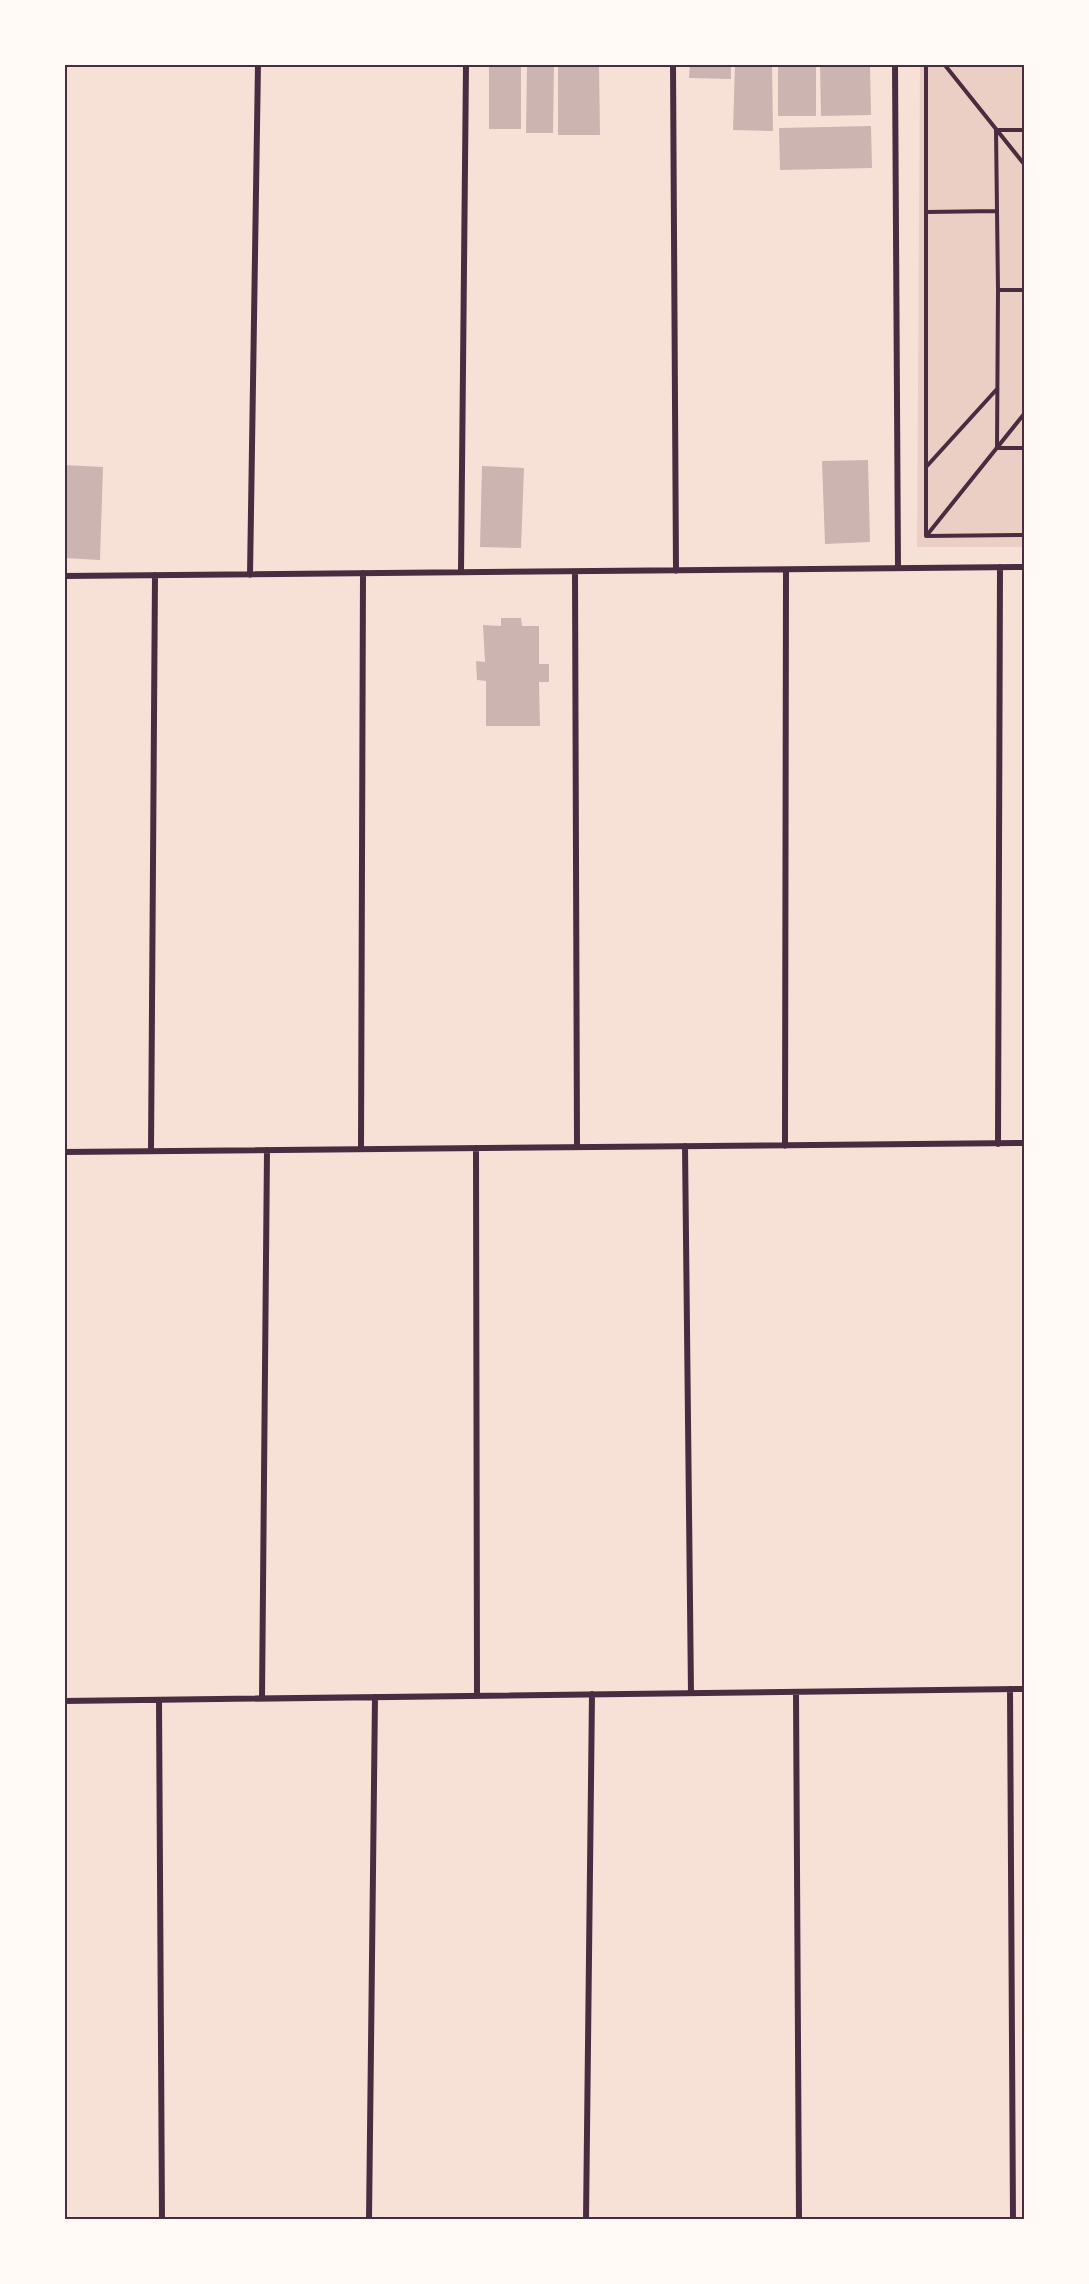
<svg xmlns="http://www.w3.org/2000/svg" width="1089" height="2284" font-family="'Golos Text',sans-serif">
	<rect width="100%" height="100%" fill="#f7e1d7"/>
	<path fill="#ebcfc5" d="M 920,65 L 1024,65 L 1024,547 L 917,547 Z"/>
	<path fill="#ccb4b1" d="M 489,64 L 521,64 L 521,129 L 489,129 Z
		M 527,64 L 554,64 L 553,133 L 526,133 Z
		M 558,64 L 599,64 L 600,135 L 558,135 Z
		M 690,64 L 731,64 L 731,79 L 689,78 Z
		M 735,64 L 772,64 L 773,131 L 733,130 Z
		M 778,64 L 816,64 L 816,116 L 778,116 Z
		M 820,64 L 870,64 L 871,115 L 821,116 Z
		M 871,126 L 872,168 L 780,170 L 779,128 Z
		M 868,460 L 870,542 L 825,544 L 822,461 Z
		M 64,465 L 103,467 L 100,560 L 64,558 Z
		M 482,466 L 524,468 L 521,548 L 480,547 Z
		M 501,618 L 521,618 L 522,626 L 539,626 L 539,664 L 549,664 L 549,682 L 539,682 L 540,726 L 486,726 L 486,681 L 477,680 L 476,661 L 485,662 L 483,625 L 501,626 Z"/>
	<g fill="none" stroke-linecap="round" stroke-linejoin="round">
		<path stroke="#4a2c40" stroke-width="4" d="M 926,64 L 926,536 L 1024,535
			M 944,64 L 1024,164
			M 1024,130 L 996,130 L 998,290 L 1024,290
			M 927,212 L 997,211
			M 998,290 L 997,448 L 1024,448
			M 927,466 L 997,389
			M 927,535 L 1024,414"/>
		<path stroke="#4a2c40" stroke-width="6" d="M 673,64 L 676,571
			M 895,64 L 898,568
			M 461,572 L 466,64
			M 575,572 L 577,1147
			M 250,575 L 258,64
			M 64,576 L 1024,567
			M 998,1144 L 1000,567
			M 685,1146 L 691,1693
			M 785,1146 L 786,570
			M 476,1148 L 477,1696
			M 361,1149 L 363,573
			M 151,1151 L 155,575
			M 64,1152 L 1024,1143
			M 1010,1689 L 1013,2220
			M 796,1692 L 799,2220
			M 262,1698 L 267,1150
			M 159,1700 L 162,2220
			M 64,1701 L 1024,1689
			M 369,2220 L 375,1697
			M 586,2220 L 592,1694"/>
	</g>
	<rect width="1089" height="2284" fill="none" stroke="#fffaf5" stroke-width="132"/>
	<rect x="66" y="66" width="957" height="2152" fill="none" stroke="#4a2c40" stroke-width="2"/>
</svg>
